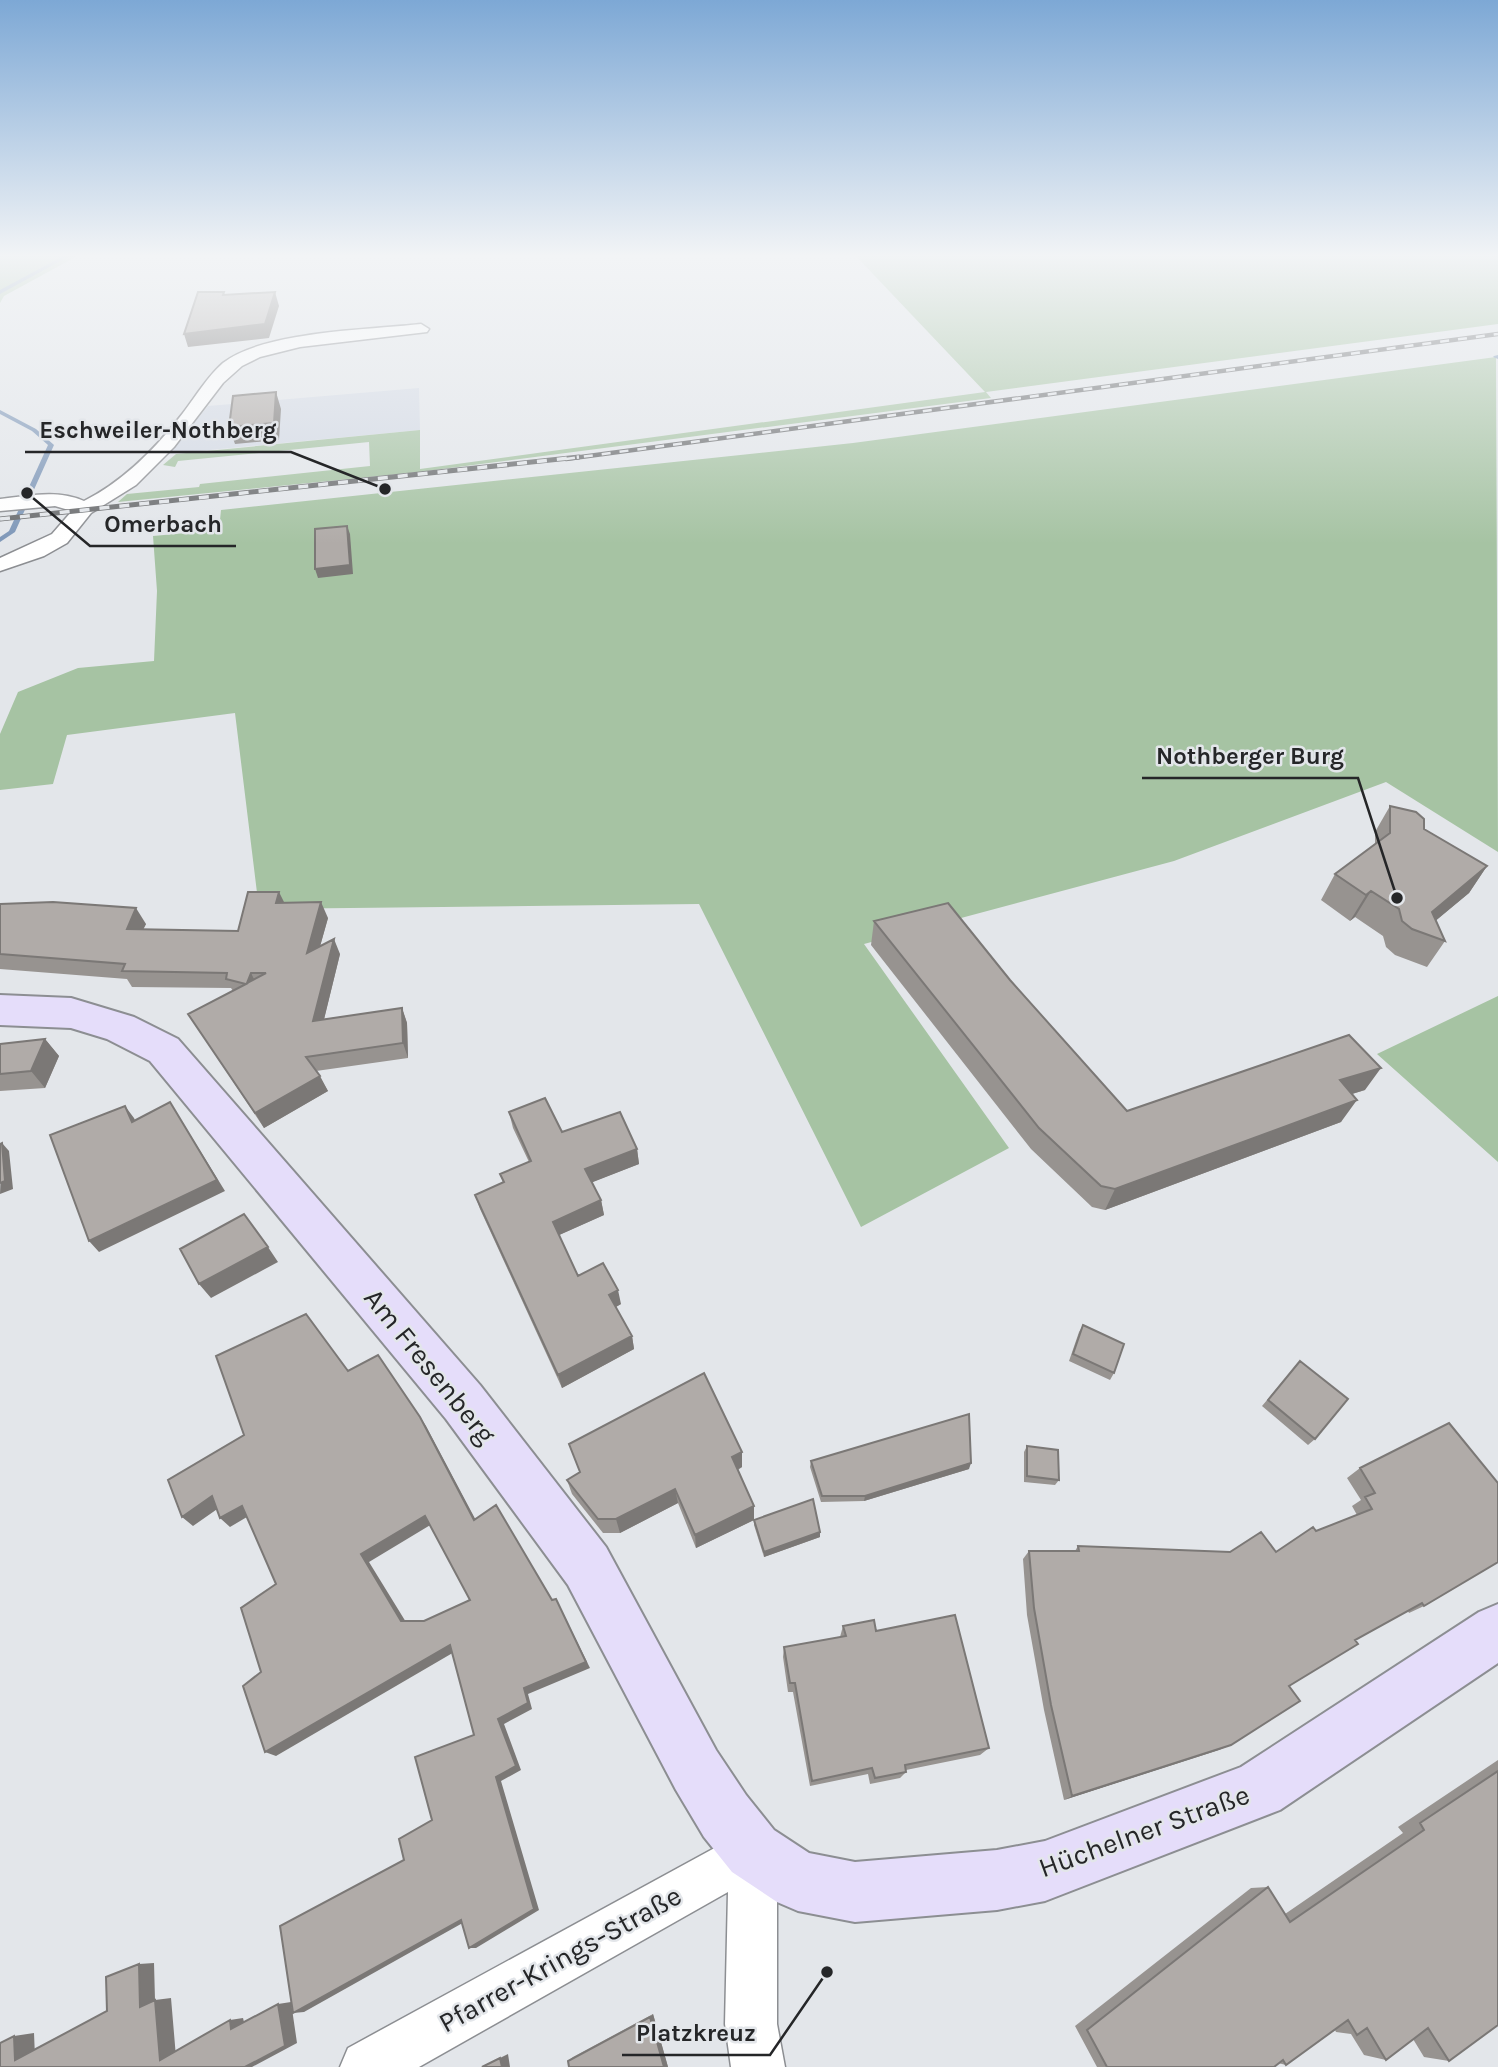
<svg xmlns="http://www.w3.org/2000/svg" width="1498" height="2067" font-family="Karla,sans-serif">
	<rect width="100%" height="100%" fill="#e3e6ea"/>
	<path fill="#d3d9e4" d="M 419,388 L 420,430 L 168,454 L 208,406 Z"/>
	<path fill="#a6c3a3" d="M 0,254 L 81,254 L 4,296 L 0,303 Z
		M 854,254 L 1498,254 L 1498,324 L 986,392 L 991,398 L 419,472 L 118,502 L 127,494 L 199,487 L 200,484 L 370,466 L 369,442 L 178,461 L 175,467 L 163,465 L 176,454 L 420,430 L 420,469 L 985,392 Z
		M 1496,357 L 1498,852 L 1386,782 L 1174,861 L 864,944 L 1009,1148 L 861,1227 L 699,904 L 259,909 L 235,713 L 67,735 L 53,784 L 0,790 L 0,734 L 18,692 L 78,668 L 154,661 L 157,591 L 153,536 L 219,530 L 221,510 L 853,443 Z
		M 1498,996 L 1498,1162 L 1377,1054 Z"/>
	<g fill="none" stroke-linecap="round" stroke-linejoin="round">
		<path fill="#7e97b8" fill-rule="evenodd" d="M 67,254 L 73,254 L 0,294 L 0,290 Z
			M 1498,355 L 1498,359 L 1493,357 L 1494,356 Z
			M 0,410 L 36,429 L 54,445 L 15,532 L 0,542 L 0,537 L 9,531 L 48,445 L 32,431 L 0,414 Z"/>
		<defs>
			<path id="street" d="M 421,324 L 429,329 L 427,332 L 300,347 L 260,357 L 242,366 L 223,383 L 174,447 L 136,485 L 91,513 L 67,543 L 44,556 L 0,571 L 0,558 L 52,534 L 72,511 L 55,506 L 0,511 L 0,499 C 28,496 57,489 84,501 C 124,481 156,448 183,413 C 196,396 207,377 223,363 C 264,331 369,330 421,324 Z
				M 753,1827 L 770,1834 L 777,1851 L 777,2024 L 785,2067 L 731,2067 L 725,2024 L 728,1892 L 419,2067 L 340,2067 L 348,2048 Z"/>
			<path id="secondary" d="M 0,995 L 71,998 L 134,1017 L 178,1039 L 480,1385 L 606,1547 L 716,1750 L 746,1795 L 774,1830 L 809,1853 L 855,1862 L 997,1850 L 1045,1841 L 1241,1767 L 1479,1612 L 1498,1604 L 1498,1663 L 1280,1810 L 1045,1901 L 997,1910 L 855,1922 L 798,1911 L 777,1902 L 732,1872 L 704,1837 L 676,1790 L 568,1585 L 446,1419 L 150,1061 L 107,1039 L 71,1028 L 0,1025 Z"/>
		</defs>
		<use href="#street" stroke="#8c8e92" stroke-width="3"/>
		<use href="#secondary" stroke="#8c8e92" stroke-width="4"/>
		<use href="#street" fill="#fff" fill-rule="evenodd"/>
		<use href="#secondary" fill="#e5ddfa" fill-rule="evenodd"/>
		<defs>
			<path id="rail-far1" d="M 566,459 L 1498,334"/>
			<path id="rail" d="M 0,519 L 579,457"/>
		</defs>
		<use href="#rail-far1" stroke="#6b6d6f" stroke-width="4.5"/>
		<use href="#rail" stroke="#6b6d6f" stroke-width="5"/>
		<use href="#rail-far1" stroke="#e3e6ea" stroke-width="2.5" stroke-dasharray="9" stroke-linecap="butt"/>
		<use href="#rail" stroke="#e3e6ea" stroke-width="3.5" stroke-dasharray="10" stroke-linecap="butt"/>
	</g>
	<path fill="#979390" d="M 1390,806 L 1424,829 L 1487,866 L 1469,893 L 1436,920 L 1445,941 L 1427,967 L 1395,955 L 1386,947 L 1383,936 L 1355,917 L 1350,921 L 1321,900 L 1335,874 L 1375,844 L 1375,832 Z
		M 284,903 L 328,918 L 320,946 L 340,954 L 324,1019 L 402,1008 L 407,1023 L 408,1058 L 316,1071 L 328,1091 L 264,1128 L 188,1014 L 233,991 L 231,988 L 132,987 L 127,979 L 0,969 L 0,904 L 146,924 L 143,929 L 238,931 Z
		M 874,921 L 1127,1111 L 1365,1090 L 1352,1094 L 1341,1122 L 1105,1210 L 1092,1207 L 1031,1149 L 871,945 Z
		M 45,1039 L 59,1056 L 45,1088 L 0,1091 L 0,1044 Z
		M 509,1112 L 562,1132 L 637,1149 L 639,1164 L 592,1182 L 601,1200 L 604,1215 L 559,1235 L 578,1276 L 621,1304 L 616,1307 L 632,1336 L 634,1349 L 562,1388 L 480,1209 L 475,1195 L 503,1182 L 500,1174 L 529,1162 L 513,1128 Z
		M 1083,1325 L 1114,1373 L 1110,1380 L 1069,1361 L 1079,1332 Z
		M 1300,1361 L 1315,1439 L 1308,1445 L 1262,1406 Z
		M 1449,1423 L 1424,1606 L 1409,1613 L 1408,1611 L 1355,1640 L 1289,1686 L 1231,1745 L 1064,1800 L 1044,1710 L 1027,1615 L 1023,1559 L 1029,1551 L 1075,1551 L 1078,1546 L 1230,1552 L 1276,1552 L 1316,1531 L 1357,1515 L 1352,1506 L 1361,1500 L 1347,1478 L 1360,1468 Z
		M 1027,1446 L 1059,1480 L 1055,1485 L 1024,1482 L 1024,1452 Z
		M 742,1452 L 742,1467 L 738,1470 L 754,1506 L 754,1520 L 696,1548 L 678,1503 L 620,1533 L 603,1533 L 572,1494 L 567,1480 Z
		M 811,1461 L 969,1469 L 864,1501 L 821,1502 L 810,1467 Z
		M 754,1520 L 820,1537 L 764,1557 L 754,1525 Z
		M 843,1626 L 876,1631 L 989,1748 L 980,1755 L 906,1770 L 906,1772 L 900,1778 L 870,1784 L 868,1774 L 810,1786 L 793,1692 L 788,1692 L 783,1657 L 784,1647 L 840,1637 Z
		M 1498,1760 L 1498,2025 L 1449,2061 L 1424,2057 L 1413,2039 L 1386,2060 L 1364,2055 L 1351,2034 L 1336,2032 L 1335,2030 L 1286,2065 L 1278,2063 L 1274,2067 L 1097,2067 L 1075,2026 L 1251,1888 L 1268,1887 L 1285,1914 L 1403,1833 L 1398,1827 Z
		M 653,2014 L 668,2067 L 569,2067 L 568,2061 L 573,2057 Z"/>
	<path fill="#7b7876" d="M 275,292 L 279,306 L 269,338 L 188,347 L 184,334 Z
		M 276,392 L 281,409 L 279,440 L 235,444 L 229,427 Z
		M 347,526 L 350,534 L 353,574 L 318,578 L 315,569 Z
		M 1487,866 L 1469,893 L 1421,933 L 1432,912 Z
		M 1371,891 L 1355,917 L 1350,921 L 1366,895 Z
		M 279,892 L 287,908 L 276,903 Z
		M 321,902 L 328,918 L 314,968 L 307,953 Z
		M 136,908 L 146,924 L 136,944 L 127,929 Z
		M 334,939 L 340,954 L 320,1036 L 313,1021 Z
		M 251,973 L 259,989 L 247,983 Z
		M 402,1008 L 407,1023 L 408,1058 L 403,1043 Z
		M 45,1039 L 59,1056 L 45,1088 L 31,1071 Z
		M 1381,1068 L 1365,1090 L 1325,1102 L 1340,1080 Z
		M 320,1076 L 328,1091 L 264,1128 L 255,1113 Z
		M 1357,1100 L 1341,1122 L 1105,1210 L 1115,1189 Z
		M 170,1102 L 225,1191 L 99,1252 L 89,1241 Z
		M 125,1106 L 134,1118 L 141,1134 L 132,1122 Z
		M 2,1143 L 9,1151 L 13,1189 L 0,1194 Z
		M 637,1149 L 639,1164 L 588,1184 L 585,1169 Z
		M 601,1200 L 604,1215 L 557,1236 L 553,1222 Z
		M 268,1247 L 278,1262 L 211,1298 L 199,1284 Z
		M 618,1290 L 621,1304 L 612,1309 L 609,1295 Z
		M 632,1336 L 634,1349 L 562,1388 L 558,1375 Z
		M 420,1417 L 426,1426 L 480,1528 L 474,1520 Z
		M 742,1452 L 742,1467 L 732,1472 L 732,1457 Z
		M 971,1463 L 969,1469 L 864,1501 L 865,1496 Z
		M 675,1489 L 678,1503 L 620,1533 L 616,1519 Z
		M 212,1496 L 223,1505 L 193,1526 L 182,1517 Z
		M 242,1506 L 252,1514 L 230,1527 L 220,1518 Z
		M 754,1506 L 754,1520 L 696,1548 L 695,1535 Z
		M 425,1516 L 432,1524 L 369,1562 L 409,1627 L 401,1621 L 361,1554 Z
		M 820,1532 L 820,1537 L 764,1557 L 764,1552 Z
		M 556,1599 L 590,1668 L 528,1694 L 532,1709 L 504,1724 L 521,1770 L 501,1781 L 539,1910 L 476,1948 L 469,1948 L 496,1777 L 498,1719 L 524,1688 Z
		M 450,1645 L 456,1651 L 276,1756 L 265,1752 Z
		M 1231,1745 L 1219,1750 L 1064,1800 L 1072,1796 Z
		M 461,1920 L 468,1920 L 304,2012 L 293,2013 Z
		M 154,1963 L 155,2000 L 171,1998 L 176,2057 L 160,2060 L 140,2007 L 139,1964 Z
		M 291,2002 L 297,2043 L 252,2067 L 245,2067 L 278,2004 Z
		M 653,2014 L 668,2067 L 664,2067 L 650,2017 Z
		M 243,2018 L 245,2026 L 231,2029 L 230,2020 Z
		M 34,2033 L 35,2057 L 15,2060 L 14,2036 Z
		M 508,2054 L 510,2067 L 502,2067 L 500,2058 Z"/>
	<path fill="#b0aba8" stroke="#7b7876" stroke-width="2" fill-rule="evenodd" d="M 198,292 L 224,292 L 223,295 L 275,292 L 265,324 L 184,334 Z
		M 276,392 L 274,423 L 229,427 L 233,396 Z
		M 347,526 L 350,565 L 315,569 L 315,529 Z
		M 1390,806 L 1416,812 L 1424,819 L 1424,829 L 1487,866 L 1432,912 L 1445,941 L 1412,929 L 1402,921 L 1399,909 L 1371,891 L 1366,895 L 1335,874 L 1390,833 Z
		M 248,892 L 279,892 L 276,903 L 321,902 L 307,953 L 334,939 L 313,1021 L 402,1008 L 403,1043 L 306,1057 L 320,1076 L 255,1113 L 188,1014 L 246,984 L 226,979 L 227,973 L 122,971 L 125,964 L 0,954 L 0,904 L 53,902 L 136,908 L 127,929 L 238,931 ZM 251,973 L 266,973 L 247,983 Z
		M 948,903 L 1010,980 L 1127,1111 L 1349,1035 L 1381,1068 L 1340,1080 L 1357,1100 L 1115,1189 L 1101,1186 L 1039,1128 L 874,921 Z
		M 45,1039 L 31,1071 L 0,1074 L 0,1044 Z
		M 545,1098 L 562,1132 L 620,1112 L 637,1149 L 585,1169 L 601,1200 L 553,1222 L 578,1276 L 603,1263 L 618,1290 L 609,1295 L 632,1336 L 558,1375 L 475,1195 L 504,1182 L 500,1174 L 531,1161 L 509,1112 Z
		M 170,1102 L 217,1180 L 89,1241 L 50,1135 L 125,1106 L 132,1122 Z
		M 2,1143 L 5,1181 L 0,1183 L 0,1144 Z
		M 244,1214 L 268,1247 L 199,1284 L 180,1249 Z
		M 306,1314 L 348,1371 L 378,1355 L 420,1417 L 474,1520 L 496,1505 L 552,1600 L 556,1599 L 586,1662 L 524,1688 L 528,1703 L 498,1719 L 516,1766 L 496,1777 L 534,1909 L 469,1948 L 461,1920 L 293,2013 L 280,1926 L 404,1860 L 399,1839 L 432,1820 L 415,1757 L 474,1735 L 450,1645 L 265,1752 L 243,1686 L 261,1672 L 241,1608 L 276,1584 L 242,1506 L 220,1518 L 212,1496 L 182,1517 L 168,1480 L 244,1435 L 216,1356 ZM 425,1516 L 470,1600 L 424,1621 L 401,1621 L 361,1554 Z
		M 1083,1325 L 1124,1344 L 1114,1373 L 1073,1354 Z
		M 1300,1361 L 1348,1399 L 1315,1439 L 1268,1400 Z
		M 704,1373 L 742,1452 L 732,1457 L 754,1506 L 695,1535 L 675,1489 L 616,1519 L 598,1519 L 567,1480 L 580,1472 L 569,1444 Z
		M 969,1414 L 971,1463 L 865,1496 L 822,1496 L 811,1461 Z
		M 1449,1423 L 1498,1483 L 1498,1562 L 1424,1606 L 1422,1603 L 1355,1640 L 1358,1644 L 1289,1686 L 1300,1701 L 1231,1745 L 1072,1796 L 1051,1705 L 1034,1608 L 1029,1551 L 1079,1551 L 1078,1546 L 1230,1552 L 1261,1532 L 1276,1552 L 1313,1527 L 1316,1531 L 1372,1509 L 1365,1497 L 1375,1493 L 1360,1468 Z
		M 1027,1446 L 1058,1450 L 1059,1480 L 1027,1476 Z
		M 813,1499 L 820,1532 L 764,1552 L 754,1520 Z
		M 955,1615 L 989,1748 L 905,1765 L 906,1772 L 875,1778 L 872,1768 L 812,1781 L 795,1683 L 790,1683 L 784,1647 L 846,1636 L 843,1626 L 874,1620 L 876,1631 Z
		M 1498,1771 L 1498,2025 L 1449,2061 L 1428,2028 L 1386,2060 L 1367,2028 L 1357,2035 L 1348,2020 L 1286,2065 L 1283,2060 L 1274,2067 L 1107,2067 L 1087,2030 L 1268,1887 L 1290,1922 L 1424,1830 L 1420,1823 Z
		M 139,1964 L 140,2007 L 155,2000 L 160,2060 L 230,2020 L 231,2029 L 278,2004 L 285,2046 L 245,2067 L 0,2067 L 0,2043 L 14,2036 L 15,2060 L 107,2011 L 106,1977 Z
		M 650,2017 L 664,2067 L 569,2067 L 568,2061 Z
		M 500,2058 L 502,2067 L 482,2067 Z"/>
	<linearGradient id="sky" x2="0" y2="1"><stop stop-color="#7da8d5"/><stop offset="0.47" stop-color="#f2f4f6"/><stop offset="1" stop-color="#f2f4f6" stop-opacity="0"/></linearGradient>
	<rect width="1498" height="544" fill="url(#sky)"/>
	<g text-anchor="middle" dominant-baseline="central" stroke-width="5" stroke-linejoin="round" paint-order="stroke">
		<g font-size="28" fill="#252628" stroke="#e3e6ea">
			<text transform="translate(430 1366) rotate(51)">Am Fresenberg</text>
			<text transform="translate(1144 1831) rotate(-20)">Hüchelner Straße</text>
			<text transform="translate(560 1959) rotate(-29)">Pfarrer-Krings-Straße</text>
		</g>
	</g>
	<path fill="none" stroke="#252628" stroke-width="2.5" d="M385 489L291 452H25M27 493L90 546H236M1397 898L1358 778H1142M827 1972L770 2055H622"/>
	<g fill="#252628" stroke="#e3e6ea" stroke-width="2.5">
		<circle cx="385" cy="489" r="7"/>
		<circle cx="27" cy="493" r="7"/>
		<circle cx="1397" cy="898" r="7"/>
		<circle cx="827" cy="1972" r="7"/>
	</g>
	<g font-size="24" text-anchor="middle" font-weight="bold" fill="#252628" stroke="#e3e6ea" stroke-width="5" stroke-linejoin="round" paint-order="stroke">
		<text x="158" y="438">Eschweiler-Nothberg</text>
		<text x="163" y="532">Omerbach</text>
		<text x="1250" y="764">Nothberger Burg</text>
		<text x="696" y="2041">Platzkreuz</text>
	</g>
</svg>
